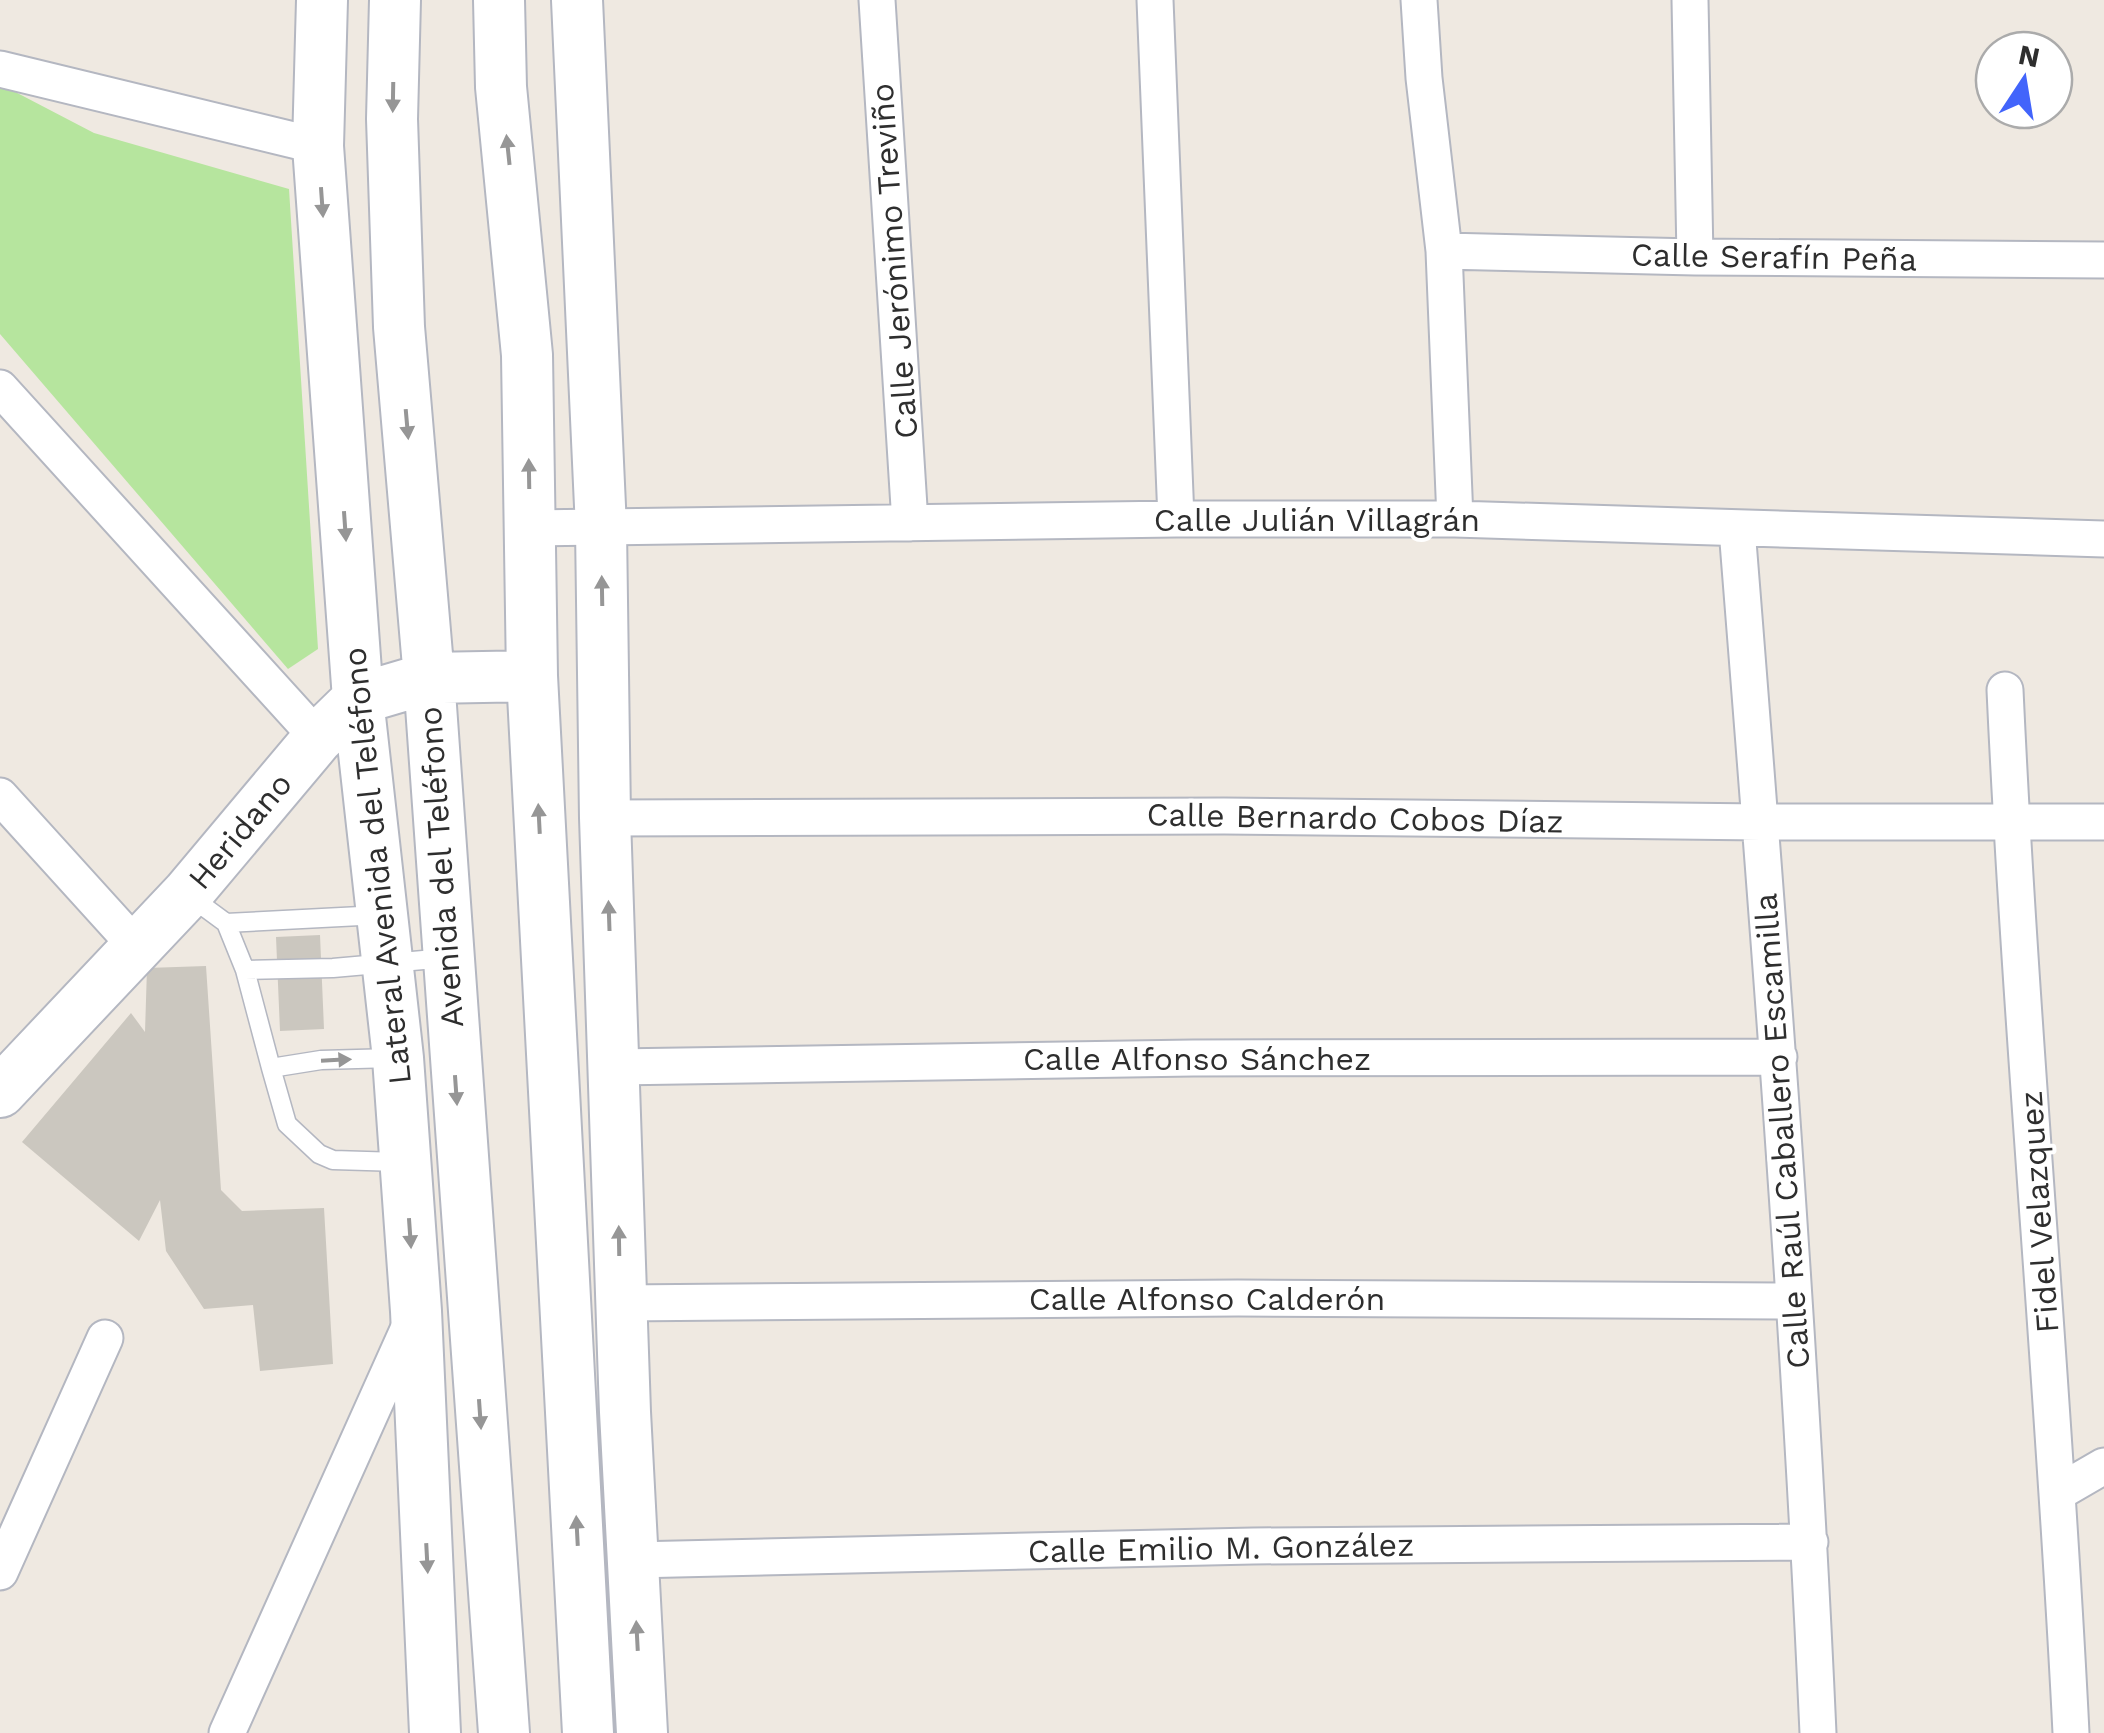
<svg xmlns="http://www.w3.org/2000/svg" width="2104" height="1733" font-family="'Work Sans',sans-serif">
	<rect width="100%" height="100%" fill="#efe9e1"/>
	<path fill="#b6e59e" d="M 0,84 L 94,133 L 289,189 L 318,649 L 288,669 L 0,334 Z"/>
	<path fill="#cbc7bf" d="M 320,935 L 324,1029 L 280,1031 L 276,937 Z
		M 206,966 L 221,1190 L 242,1211 L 324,1208 L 333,1364 L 260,1371 L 253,1305 L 204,1309 L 166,1251 L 160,1200 L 139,1241 L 22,1142 L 131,1013 L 145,1032 L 147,968 Z"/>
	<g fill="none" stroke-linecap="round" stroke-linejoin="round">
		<defs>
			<path id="lane" d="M 188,895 L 226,923 L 245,970 L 333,968 L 446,958
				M 226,923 L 380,915
				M 245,970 L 271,1068 L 321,1060 L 393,1058
				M 271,1068 L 287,1124 L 319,1154 L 333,1160 L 400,1162"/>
			<path id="street" d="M 877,0 L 910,523
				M 1155,0 L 1176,519
				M 1419,0 L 1424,78 L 1444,251 L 1455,519
				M 1690,0 L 1695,257
				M 0,69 L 318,146
				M 1444,251 L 1695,257 L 2104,260
				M 0,388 L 318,738
				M 530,528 L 1176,519 L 1455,519 L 2104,539
				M 1737,529 C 1769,930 1800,1331 1818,1733
				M 2005,690 C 2021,1038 2054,1385 2071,1733
				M 0,796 L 136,946
				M 605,818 L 1224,816 L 1761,822 L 2104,822
				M 615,1067 L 1193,1058 L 1779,1057
				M 621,1303 L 1238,1298 L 1794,1301
				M 2059,1492 L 2104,1466
				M 633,1560 L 1253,1546 L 1810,1542
				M 0,1572 L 105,1338
				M 227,1733 L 412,1321"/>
			<path id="secondary" d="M 322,0 L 318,146 L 358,699 L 398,1058 L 416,1311 L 435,1733
				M 395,0 L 392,119 L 399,327 L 429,678 L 504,1733
				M 499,0 L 501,87 L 527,355 L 532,676 L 588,1733
				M 577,0 L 601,528 L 605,818 L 625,1412 L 642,1733
				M 0,1092 L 187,894 L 318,738 L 358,699 L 429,678 L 532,676"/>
		</defs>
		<use href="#lane" stroke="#b4b7c1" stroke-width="21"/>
		<use href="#street" stroke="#b4b7c1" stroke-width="39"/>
		<use href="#secondary" stroke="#b4b7c1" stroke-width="54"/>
		<use href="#lane" stroke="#fff" stroke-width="18"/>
		<use href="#street" stroke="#fff" stroke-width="35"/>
		<use href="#secondary" stroke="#fff" stroke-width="50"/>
	</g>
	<defs><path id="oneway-solid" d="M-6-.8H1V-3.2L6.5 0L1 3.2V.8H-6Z" transform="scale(2.5)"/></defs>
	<g fill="#969696">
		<use href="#oneway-solid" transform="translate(393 97) rotate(91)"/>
		<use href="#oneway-solid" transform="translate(508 150) rotate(-96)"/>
		<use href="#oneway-solid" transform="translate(322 202) rotate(86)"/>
		<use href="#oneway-solid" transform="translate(407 424) rotate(85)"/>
		<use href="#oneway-solid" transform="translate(529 474) rotate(-91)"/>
		<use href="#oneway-solid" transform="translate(345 526) rotate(86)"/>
		<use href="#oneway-solid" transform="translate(602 591) rotate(-91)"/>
		<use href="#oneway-solid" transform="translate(539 819) rotate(-93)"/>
		<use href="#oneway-solid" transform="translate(609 916) rotate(-92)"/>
		<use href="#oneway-solid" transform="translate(336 1060) rotate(-3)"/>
		<use href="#oneway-solid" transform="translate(456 1090) rotate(86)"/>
		<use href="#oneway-solid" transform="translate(410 1233) rotate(86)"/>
		<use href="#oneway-solid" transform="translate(619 1241) rotate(-91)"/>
		<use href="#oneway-solid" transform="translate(480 1414) rotate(86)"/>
		<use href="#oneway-solid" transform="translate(577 1531) rotate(-93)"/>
		<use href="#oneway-solid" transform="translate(427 1558) rotate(87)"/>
		<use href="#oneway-solid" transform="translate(637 1636) rotate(-93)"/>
	</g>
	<g text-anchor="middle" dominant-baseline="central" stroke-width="8" stroke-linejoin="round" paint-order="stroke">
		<g font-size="32" fill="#2e2e2e" stroke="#fff">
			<text transform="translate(1774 257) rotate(1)">Calle Serafín Peña</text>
			<text transform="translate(894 261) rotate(-94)">Calle Jerónimo Treviño</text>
			<text x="1317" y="520">Calle Julián Villagrán</text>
			<text transform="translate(1355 818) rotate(1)">Calle Bernardo Cobos Díaz</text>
			<text transform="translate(240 831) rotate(-50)">Heridano</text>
			<text transform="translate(377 866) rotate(-96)">Lateral Avenida del Teléfono</text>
			<text transform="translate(441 867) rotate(-94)">Avenida del Teléfono</text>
			<text x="1197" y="1059">Calle Alfonso Sánchez</text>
			<text transform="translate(1782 1131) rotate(-94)">Calle Raúl Caballero Escamilla</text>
			<text transform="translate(2039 1212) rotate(-94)">Fidel Velazquez</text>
			<text x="1207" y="1299">Calle Alfonso Calderón</text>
			<text transform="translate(1221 1548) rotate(-1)">Calle Emilio M. González</text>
		</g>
	</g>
	<g transform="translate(2024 80) rotate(12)"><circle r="48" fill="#ffffff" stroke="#ababab" stroke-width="2.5"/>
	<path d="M0-8L18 38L0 25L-18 38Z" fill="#4264fb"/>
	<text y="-15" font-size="28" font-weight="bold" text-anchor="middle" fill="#2e2e2e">N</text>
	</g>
</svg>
